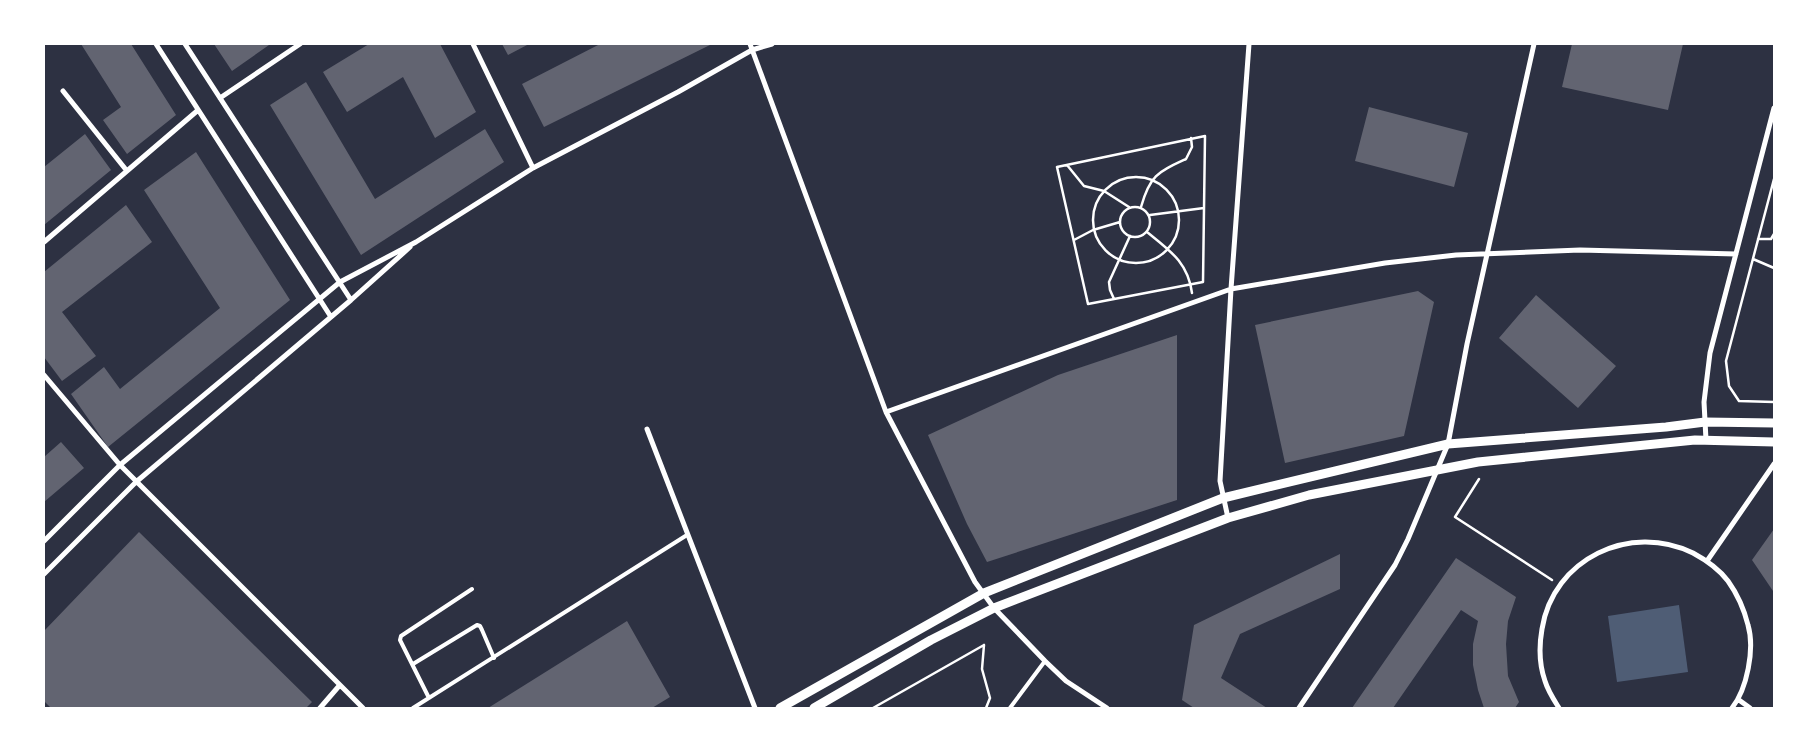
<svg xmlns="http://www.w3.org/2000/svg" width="1818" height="752" font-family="'Varela Round',sans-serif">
	<rect width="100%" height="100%" fill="#2d3142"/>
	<path fill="#4f5d75" d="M 1679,605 L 1688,672 L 1617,682 L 1608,616 Z"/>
	<path fill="#626471" d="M 81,44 L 131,44 L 176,115 L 127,154 L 103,120 L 121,107 Z
		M 214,44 L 268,44 L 269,45 L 232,71 Z
		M 369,44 L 440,44 L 476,112 L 435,138 L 403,77 L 347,112 L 323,72 Z
		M 502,44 L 529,44 L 508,55 Z
		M 600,44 L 712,44 L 544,127 L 522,84 Z
		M 1572,44 L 1683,44 L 1668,110 L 1562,87 Z
		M 306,82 L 375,199 L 485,129 L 504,162 L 361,255 L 270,105 Z
		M 1369,107 L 1468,133 L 1454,187 L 1355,161 Z
		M 85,134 L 111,170 L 44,225 L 44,167 Z
		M 196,152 L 290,300 L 108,447 L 71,394 L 104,367 L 120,389 L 220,308 L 144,190 Z
		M 126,205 L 152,242 L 62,312 L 96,356 L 62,381 L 44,357 L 44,272 Z
		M 1418,291 L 1434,302 L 1404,436 L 1285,463 L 1255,325 Z
		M 1536,295 L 1616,366 L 1578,408 L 1499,338 Z
		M 1177,335 L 1177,500 L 987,562 L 967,524 L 928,435 L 1058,375 Z
		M 61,442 L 84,468 L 44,502 L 44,457 Z
		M 1774,529 L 1774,589 L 1773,591 L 1752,560 Z
		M 139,532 L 312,702 L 306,708 L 51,708 L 44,701 L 44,631 Z
		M 1340,554 L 1340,589 L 1240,634 L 1221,678 L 1267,708 L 1194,708 L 1182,700 L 1194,625 Z
		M 1456,558 L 1516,597 L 1508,621 L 1506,644 L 1508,676 L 1519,702 L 1515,708 L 1484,708 L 1478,690 L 1473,665 L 1473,644 L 1478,621 L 1461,610 L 1393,708 L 1352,708 Z
		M 627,621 L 670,697 L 652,708 L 488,708 Z"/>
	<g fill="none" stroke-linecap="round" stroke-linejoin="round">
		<path stroke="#fff" stroke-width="2.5" d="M 1205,136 L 1203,282 L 1088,304 L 1057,167 Z
			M 1067,165 L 1084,186 L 1104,191 L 1129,207
			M1093 220a43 43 0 1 1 86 0a43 43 0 1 1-86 0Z
			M 1774,179 L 1726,361 L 1729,386 L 1739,401 L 1774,402
			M1120 222a15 15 0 1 1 30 0a15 15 0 1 1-30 0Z
			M 1141,207 C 1150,175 1158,172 1186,159 L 1192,147 L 1191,138
			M 1150,215 L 1204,208
			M 1147,232 C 1169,250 1188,262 1192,293
			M 1758,239 L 1771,239 L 1774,234
			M 1074,240 L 1093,230 L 1120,222
			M 1753,259 L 1774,268
			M 1114,299 L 1110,290 L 1109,282 L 1130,236
			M 1479,479 L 1455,517 L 1552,580
			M 984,645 L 982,669 L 990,698 L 986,708
			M 873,708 L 984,645"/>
		<path stroke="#fff" stroke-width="4" d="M 413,664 L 477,625 L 480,626 L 482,630 L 494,658
			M 429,698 L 400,640 L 401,636 L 472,589
			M 413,708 L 687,535
			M 1010,708 L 1045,661"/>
		<path stroke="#fff" stroke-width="5" d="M 156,44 L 331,317
			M 185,44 L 351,300
			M 473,44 L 533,168
			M 750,44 L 886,412 L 975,582 L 994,608 L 1045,661 L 1066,681 L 1107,708
			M 63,91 L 127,171
			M 220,98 L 300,44
			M 44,242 L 197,111
			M 44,375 L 120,465 L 363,708
			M 886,412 L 1231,289 L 1385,263 L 1456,255 L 1580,250 L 1736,254
			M 647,429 L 755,708
			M 1706,440 L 1704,402 L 1710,353 L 1774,108
			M 1228,518 L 1220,481 L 1231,289 L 1249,44
			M 44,541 L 120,465 L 340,282 L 416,242 L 533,168 L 678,92 L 752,50 L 772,44
			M 1707,561 L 1774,464
			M 44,574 L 136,482 L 351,300 L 410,247
			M 1739,700 L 1750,708
			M 320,708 L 339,686
			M 1299,708 L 1395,565 L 1408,539 L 1448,444 L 1467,344 L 1534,44
			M 1559,708 C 1554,700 1548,691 1545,681 C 1539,664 1539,646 1542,629 C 1553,559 1630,522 1693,553 C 1706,560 1719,569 1728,581 C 1738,595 1744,609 1748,625 C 1755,649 1747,689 1732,708"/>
		<path stroke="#fff" stroke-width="9" d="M 780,708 L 984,593 L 1223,498 L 1448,444 L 1666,427 L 1705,422 L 1774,423
			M 814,708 L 931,640 L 994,608 L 1228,518 L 1309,495 L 1478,462 L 1695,440 L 1774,442"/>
	</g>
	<rect width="1818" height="752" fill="none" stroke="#ffffff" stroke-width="90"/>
</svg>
